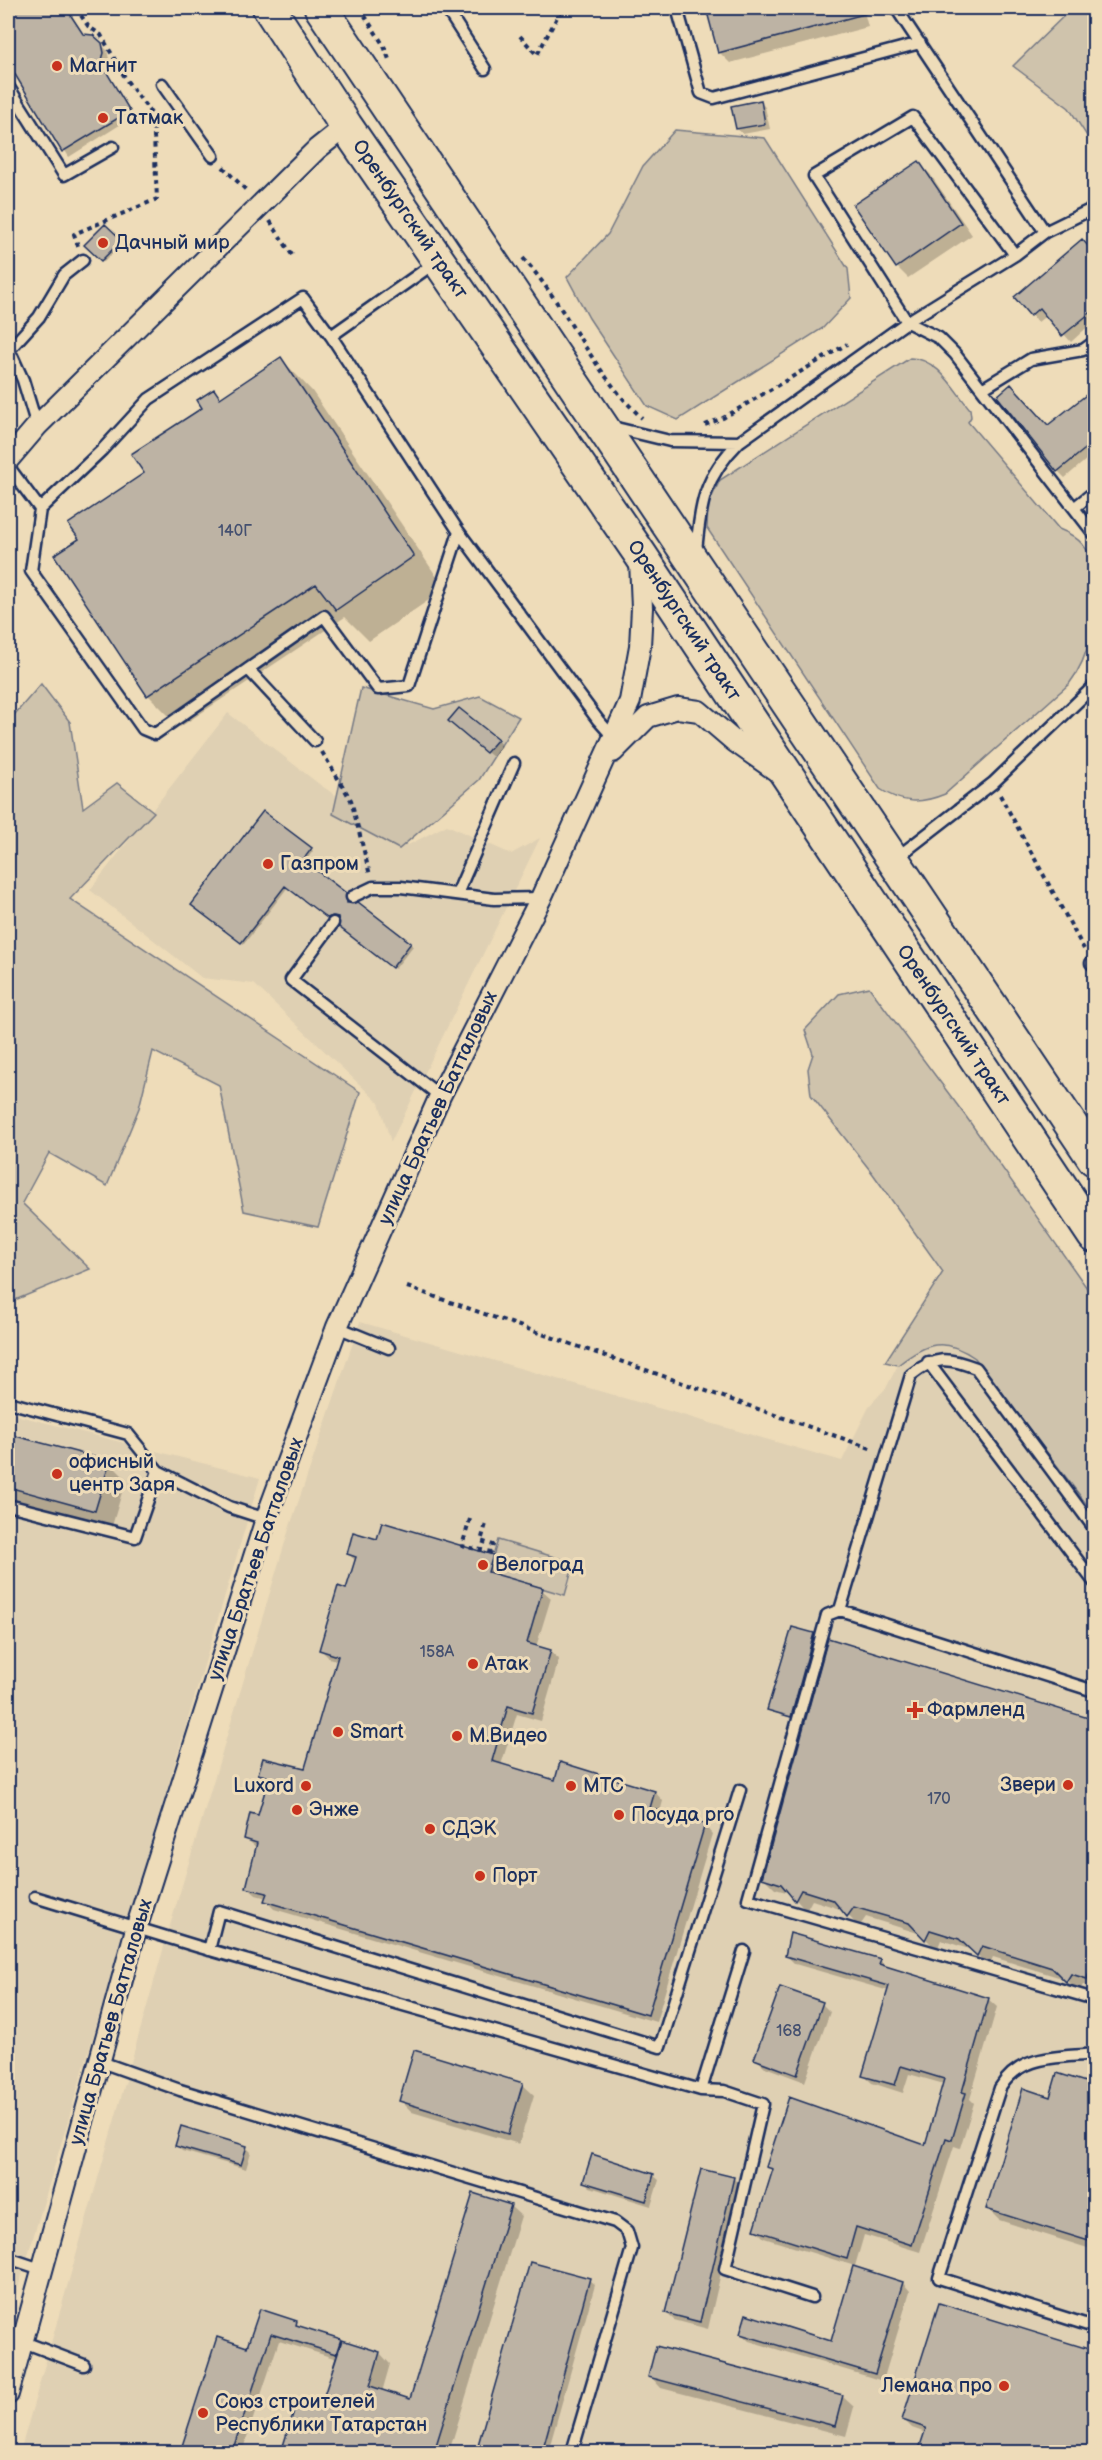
<svg xmlns="http://www.w3.org/2000/svg" width="1102" height="2460" font-family="'Balsamiq Sans',sans-serif">
	<rect width="100%" height="100%" fill="#eedcb9"/>
	<filter id="ink" filterUnits="userSpaceOnUse"><feTurbulence type="fractalNoise" baseFrequency=".0167" numOctaves="2"/><feDisplacementMap in="SourceGraphic" scale="12" xChannelSelector="R" yChannelSelector="G"/><feConvolveMatrix kernelMatrix="1 2 1 2 8 2 1 2 1" color-interpolation-filters="sRGB"/></filter>
	<g filter="url(#ink)">
		<path fill="#dfd0b3" d="M 228,713 L 319,784 L 408,845 L 447,825 L 511,854 L 540,838 L 391,1142 L 379,1103 L 254,984 L 202,978 L 90,890 Z
			M 360,1322 L 842,1461 L 870,1405 L 886,1388 L 898,1365 L 920,1348 L 944,1344 L 963,1350 L 975,1358 L 1094,1515 L 1094,2452 L 20,2452 L 169,1929 L 289,1529 Z
			M 8,1413 L 260,1478 L 10,2315 L 8,2314 Z"/>
		<path fill="#cfc3ac" stroke="#757985" stroke-width="1.5" d="M 1072,8 L 1094,8 L 1094,147 L 1069,108 L 1013,66 Z
			M 675,130 L 765,138 L 848,269 L 851,298 L 823,328 L 678,420 L 647,406 L 589,318 L 567,277 L 608,234 L 643,166 Z
			M 910,358 C 938,358 954,390 970,409 L 971,417 L 968,422 L 1059,529 C 1077,536 1091,549 1094,569 C 1093,611 1096,649 1069,684 L 945,794 C 921,804 902,804 880,789 L 707,528 L 708,505 L 720,480 Z
			M 41,684 L 70,722 L 83,808 L 117,783 L 154,812 L 70,899 L 360,1092 L 318,1227 L 244,1211 L 219,1085 L 153,1051 L 139,1108 L 107,1186 L 49,1153 L 22,1203 L 90,1269 L 8,1303 L 8,722 Z
			M 361,688 L 434,709 L 480,696 L 519,717 L 479,780 L 399,849 L 333,814 Z
			M 869,987 L 967,1118 L 1094,1298 L 1094,1514 L 975,1358 C 944,1336 926,1343 898,1365 L 885,1362 L 943,1272 L 873,1174 L 811,1095 L 808,1069 L 813,1054 L 805,1030 L 839,994 Z
			M 498,1540 L 574,1563 L 565,1595 L 488,1572 Z"/>
		<path fill="#0003" d="M 8,8 L 67,8 L 85,36 L 93,37 L 107,50 L 109,59 L 105,69 L 134,116 L 69,157 L 8,60 Z
			M 707,8 L 863,8 L 868,27 L 730,63 L 719,52 Z
			M 760,102 L 765,107 L 770,129 L 743,134 L 737,129 Z
			M 918,163 L 930,174 L 972,235 L 908,278 L 897,267 Z
			M 105,226 L 123,243 L 104,262 L 86,245 Z
			M 1094,255 L 1094,321 L 1071,342 L 1047,315 L 1038,322 L 1031,315 Z
			M 281,359 L 312,391 L 445,589 L 369,641 L 345,617 L 180,727 L 148,695 L 81,539 L 146,473 L 204,408 L 214,390 L 221,398 Z
			M 1094,390 L 1094,453 L 1065,478 L 1058,471 L 1048,427 Z
			M 455,727 L 497,740 L 502,746 L 493,757 Z
			M 311,849 L 313,851 L 304,863 L 345,894 L 349,904 L 358,904 L 413,946 L 395,969 L 343,929 L 339,918 L 331,920 L 288,887 L 244,944 L 195,907 Z
			M 8,1436 L 110,1463 L 126,1479 L 112,1526 L 8,1499 Z
			M 383,1524 L 493,1557 L 501,1565 L 498,1576 L 542,1590 L 551,1598 L 536,1647 L 550,1651 L 559,1659 L 541,1721 L 517,1714 L 501,1765 L 556,1782 L 655,1792 L 663,1801 L 660,1812 L 704,1825 L 712,1834 L 656,2022 L 274,1909 L 266,1901 L 267,1898 L 256,1895 L 247,1887 L 257,1848 L 245,1838 L 259,1816 L 269,1783 L 260,1774 L 306,1770 L 338,1661 L 329,1658 L 321,1650 L 356,1561 L 348,1554 L 378,1541 Z
			M 8,1525 L 13,1528 L 8,1547 Z
			M 813,1635 L 816,1637 L 793,1718 L 771,1712 L 769,1710 Z
			M 1094,1721 L 1094,1988 L 1083,1985 L 1078,1992 L 1065,1979 L 993,1957 L 989,1966 L 972,1950 L 941,1940 L 937,1950 L 921,1934 L 866,1917 L 859,1927 L 843,1910 L 812,1900 L 806,1911 L 790,1893 L 775,1889 L 763,1877 Z
			M 787,1956 L 880,1960 L 888,1968 L 988,1999 L 997,2007 L 970,2099 L 974,2103 L 960,2148 L 954,2146 L 920,2252 L 864,2235 L 855,2266 L 764,2238 L 756,2230 L 773,2172 L 768,2167 L 926,2147 L 944,2084 L 909,2074 L 903,2093 L 872,2083 L 863,2075 L 889,1991 L 795,1964 Z
			M 822,2004 L 830,2012 L 805,2082 L 765,2067 L 756,2059 Z
			M 522,2084 L 534,2095 L 519,2144 L 412,2112 L 401,2101 Z
			M 1094,2086 L 1094,2250 L 999,2220 L 988,2209 L 1051,2099 Z
			M 176,2145 L 246,2147 L 251,2152 L 246,2169 L 182,2151 Z
			M 653,2175 L 659,2180 L 651,2206 L 590,2187 L 585,2182 Z
			M 733,2178 L 741,2186 L 708,2329 L 674,2320 L 666,2313 Z
			M 510,2206 L 521,2216 L 449,2452 L 292,2452 L 285,2446 L 321,2410 L 337,2359 L 279,2341 L 242,2452 L 190,2452 L 183,2446 L 248,2348 L 261,2311 L 342,2343 L 380,2353 L 390,2364 L 382,2392 L 410,2400 Z
			M 531,2263 L 589,2280 L 595,2285 L 548,2452 L 478,2452 Z
			M 903,2283 L 910,2291 L 883,2381 L 749,2341 L 741,2334 L 832,2342 Z
			M 1094,2353 L 1094,2452 L 920,2452 L 926,2433 L 912,2428 L 904,2420 Z
			M 650,2376 L 842,2396 L 854,2407 L 846,2436 L 661,2388 Z"/>
		<path fill="#bdb3a4" stroke="#1b2f5e" stroke-width="1.5" d="M 8,8 L 66,8 L 83,34 L 93,35 L 102,43 L 104,53 L 101,63 L 130,111 L 62,152 L 8,63 Z
			M 706,8 L 867,8 L 868,13 L 718,53 Z
			M 761,100 L 765,124 L 736,129 L 731,106 Z
			M 919,161 L 961,223 L 896,268 L 853,205 Z
			M 105,224 L 122,240 L 101,261 L 84,245 Z
			M 1082,239 L 1095,254 L 1095,309 L 1062,336 L 1039,308 L 1030,316 L 1014,297 Z
			M 281,357 L 414,556 L 336,610 L 316,584 L 147,696 L 54,555 L 79,539 L 68,524 L 144,473 L 131,454 L 202,408 L 197,400 L 214,389 L 220,398 Z
			M 1011,384 L 1048,425 L 1095,388 L 1095,441 L 1057,472 L 997,396 Z
			M 459,708 L 498,739 L 486,753 L 448,721 Z
			M 263,811 L 312,848 L 303,860 L 346,893 L 347,903 L 358,902 L 411,943 L 392,968 L 339,927 L 338,917 L 333,916 L 327,918 L 285,886 L 241,943 L 191,905 Z
			M 8,1434 L 110,1461 L 95,1511 L 8,1487 Z
			M 382,1522 L 493,1555 L 488,1572 L 543,1588 L 527,1643 L 551,1650 L 532,1713 L 508,1706 L 492,1761 L 555,1780 L 560,1762 L 602,1775 L 655,1791 L 650,1808 L 705,1824 L 648,2015 L 264,1901 L 267,1893 L 246,1888 L 257,1843 L 244,1839 L 250,1813 L 258,1815 L 269,1777 L 258,1774 L 263,1758 L 305,1768 L 338,1656 L 319,1650 L 338,1586 L 346,1589 L 356,1557 L 347,1554 L 353,1532 L 377,1539 Z
			M 792,1627 L 814,1633 L 791,1717 L 767,1710 Z
			M 828,1638 L 1095,1720 L 1095,1955 L 1087,1979 L 1071,1974 L 1066,1982 L 1052,1968 L 982,1946 L 977,1956 L 959,1939 L 930,1930 L 925,1940 L 909,1923 L 854,1907 L 847,1917 L 833,1900 L 801,1890 L 795,1901 L 781,1884 L 762,1878 Z
			M 790,1933 L 881,1959 L 879,1964 L 989,1998 L 962,2092 L 966,2093 L 952,2140 L 946,2138 L 912,2245 L 856,2227 L 847,2259 L 754,2230 L 773,2169 L 766,2167 L 789,2097 L 925,2145 L 944,2079 L 901,2066 L 895,2085 L 862,2076 L 889,1986 L 785,1956 Z
			M 780,1987 L 823,2002 L 797,2075 L 754,2059 Z
			M 414,2050 L 523,2083 L 508,2134 L 399,2101 Z
			M 1057,2073 L 1095,2085 L 1095,2243 L 986,2209 L 1023,2088 L 1050,2097 Z
			M 181,2126 L 247,2146 L 241,2165 L 175,2146 Z
			M 592,2154 L 654,2174 L 646,2201 L 583,2182 Z
			M 701,2169 L 734,2177 L 700,2322 L 665,2313 Z
			M 473,2193 L 511,2205 L 434,2452 L 304,2452 L 283,2446 L 297,2401 L 320,2408 L 342,2340 L 380,2352 L 370,2386 L 410,2399 Z
			M 530,2262 L 590,2278 L 542,2452 L 476,2452 Z
			M 853,2266 L 903,2282 L 875,2374 L 740,2334 L 746,2314 L 831,2341 Z
			M 939,2303 L 1095,2351 L 1095,2452 L 918,2452 L 926,2428 L 902,2420 Z
			M 260,2309 L 297,2321 L 296,2325 L 341,2339 L 336,2354 L 271,2334 L 232,2452 L 200,2452 L 182,2446 L 217,2337 L 247,2347 Z
			M 656,2346 L 843,2395 L 835,2426 L 648,2377 Z"/>
		<g fill="none" stroke-linecap="round" stroke-linejoin="round">
			<defs>
				<path id="lane" d="M 446,8 L 485,69
					M 677,8 L 701,93 L 714,98 L 920,43
					M 896,8 L 1045,232
					M 162,84 L 213,156
					M 8,86 L 64,175 L 113,147
					M 1015,255 L 913,117 L 814,176 L 907,322 L 939,338 L 955,354 L 1094,534
					M 331,336 L 436,262
					M 8,347 L 23,380 L 37,426
					M 9,350 L 39,317 L 64,275 L 83,260
					M 982,389 L 1031,359 L 1083,350 L 1094,342
					M 612,427 L 670,441 L 739,442
					M 8,466 L 40,509 L 31,571 L 143,729 L 155,734 L 324,616 L 378,689 L 409,686 L 459,532
					M 1074,508 L 1094,492
					M 40,509 L 102,450 L 149,399 L 303,298 L 331,336 L 459,532 L 598,720 L 614,738
					M 696,552 C 700,505 704,477 739,442 L 907,322 L 1015,255 L 1045,232 L 1094,208
					M 248,669 L 315,741
					M 895,859 L 993,783 L 1094,686
					M 457,894 L 514,763
					M 352,897 L 373,887 L 401,887 L 494,899 L 541,898
					M 333,923 L 291,980 L 440,1096
					M 1091,963 L 1094,966
					M 337,1327 L 389,1348
					M 928,1362 L 1094,1582
					M 8,1402 L 128,1434 L 158,1471
					M 8,1505 L 135,1537 L 158,1471 L 229,1507 L 266,1519
					M 1094,1528 L 976,1368 C 948,1357 935,1356 911,1375 L 840,1610 L 1094,1691
					M 840,1610 L 827,1615 L 748,1899 L 1094,1999
					M 35,1897 L 196,1946 L 701,2090 L 744,1951
					M 209,1950 L 219,1911 L 660,2047 L 740,1790
					M 1094,2054 C 1059,2058 1020,2054 1000,2088 L 939,2278 L 1094,2327
					M 101,2062 L 180,2090 L 615,2222 L 627,2231 L 632,2248 L 572,2452
					M 701,2090 L 724,2091 L 763,2104 L 725,2269 L 812,2297
					M 8,2258 L 44,2270
					M 8,2336 L 84,2365"/>
				<path id="street" d="M 8,460 L 37,426 L 317,149 L 346,126
					M 613,752 L 648,717 L 678,708 L 699,711 L 734,741 L 778,772
					M 8,2394 L 136,1929 L 266,1519 L 337,1327 L 440,1096 L 541,898 L 630,701 L 640,646 L 642,608 L 640,560"/>
				<g id="primary">
					<path id="s1" d="M 269,8 L 346,126 L 640,554 L 1094,1236"/>
					<path d="M 321,8 L 1094,1159"/>
				</g>
			</defs>
			<use href="#lane" stroke="#1b2f5e" stroke-width="15"/>
			<use href="#street" stroke="#1b2f5e" stroke-width="24"/>
			<use href="#primary" stroke="#1b2f5e" stroke-width="36"/>
			<path stroke="#1b2f5e" stroke-width="4" stroke-dasharray="4.5 4.5" stroke-linecap="butt" d="M 76,8 L 88,26 L 101,35 L 127,81 L 153,116 L 157,199 L 74,234 L 78,246
				M 360,8 L 384,46 L 390,62
				M 520,36 L 537,55 L 562,8
				M 1091,160 L 1094,158
				M 223,167 L 247,191
				M 270,221 L 292,255
				M 523,258 C 567,307 593,373 642,418
				M 705,425 L 723,418 L 847,344
				M 322,752 L 351,800 L 370,875
				M 1000,795 L 1084,949
				M 407,1287 L 873,1449
				M 470,1519 L 462,1546 L 491,1552 L 493,1545 L 481,1541 L 486,1524"/>
			<use href="#lane" stroke="#eedcb9" stroke-width="10"/>
			<use href="#street" stroke="#eedcb9" stroke-width="20"/>
			<use href="#primary" stroke="#eedcb9" stroke-width="32"/>
		</g>
	</g>
	<g fill="#c8321e" stroke="#eedcb9" stroke-width="2">
		<circle cx="57" cy="66" r="6"/>
		<circle cx="103" cy="118" r="6"/>
		<circle cx="103" cy="243" r="6"/>
		<circle cx="268" cy="864" r="6"/>
		<circle cx="57" cy="1474" r="6"/>
		<circle cx="483" cy="1565" r="6"/>
		<circle cx="473" cy="1664" r="6"/>
		<path d="M912 1701h6v6h6v6h-6v6h-6v-6h-6v-6h6z"/>
		<circle cx="338" cy="1732" r="6"/>
		<circle cx="457" cy="1736" r="6"/>
		<circle cx="1068" cy="1785" r="6"/>
		<circle cx="306" cy="1786" r="6"/>
		<circle cx="571" cy="1786" r="6"/>
		<circle cx="297" cy="1810" r="6"/>
		<circle cx="619" cy="1815" r="6"/>
		<circle cx="430" cy="1829" r="6"/>
		<circle cx="480" cy="1876" r="6"/>
		<circle cx="1004" cy="2386" r="6"/>
		<circle cx="203" cy="2413" r="6"/>
	</g>
	<g text-anchor="middle" dominant-baseline="central" stroke-width="6" stroke-linejoin="round" paint-order="stroke">
		<g font-size="16" fill="#445070">
			<text x="235" y="531">140Г</text>
			<text x="437" y="1652">158А</text>
			<text x="939" y="1799">170</text>
			<text x="789" y="2031">168</text>
		</g>
		<g font-size="20" fill="#1b2f5e" stroke="#eedcb9" text-anchor="start">
			<text x="69" y="66">Магнит</text>
			<text x="115" y="118">Татмак</text>
			<text x="115" y="243">Дачный мир</text>
			<text x="280" y="864">Газпром</text>
			<text x="69" y="1462">офисный<tspan x="69" dy="23">центр Заря</tspan></text>
			<text x="495" y="1565">Велоград</text>
			<text x="485" y="1664">Атак</text>
			<text x="927" y="1710">Фармленд</text>
			<text x="350" y="1732">Smart</text>
			<text x="469" y="1736">М.Видео</text>
			<text x="1056" y="1785" text-anchor="end">Звери</text>
			<text x="294" y="1786" text-anchor="end">Luxord</text>
			<text x="583" y="1786">МТС</text>
			<text x="309" y="1810">Энже</text>
			<text x="631" y="1815">Посуда pro</text>
			<text x="442" y="1829">СДЭК</text>
			<text x="492" y="1876">Порт</text>
			<text x="992" y="2386" text-anchor="end">Лемана про</text>
			<text x="215" y="2402">Союз строителей<tspan x="215" dy="23">Республики Татарстан</tspan></text>
		</g>
		<g font-size="20" fill="#1b2f5e" stroke="#eedcb9">
			<text stroke="none"><textPath href="#s1" startOffset="254">Оренбургский тракт</textPath></text>
			<text stroke="none"><textPath href="#s1" startOffset="740">Оренбургский тракт</textPath></text>
			<text stroke="none"><textPath href="#s1" startOffset="1226">Оренбургский тракт</textPath></text>
			<text transform="translate(438 1108) rotate(-65)">улица Братьев Батталовых</text>
			<text transform="translate(256 1559) rotate(-71)">улица Братьев Батталовых</text>
			<text transform="translate(111 2022) rotate(-74)">улица Братьев Батталовых</text>
		</g>
	</g>
	<rect width="1102" height="2460" fill="none" stroke="#eedcb9" stroke-width="30"/>
	<rect x="15" y="15" width="1072" height="2430" fill="none" stroke="#1b2f5e" stroke-width="2" filter="url(#ink)"/>
</svg>
